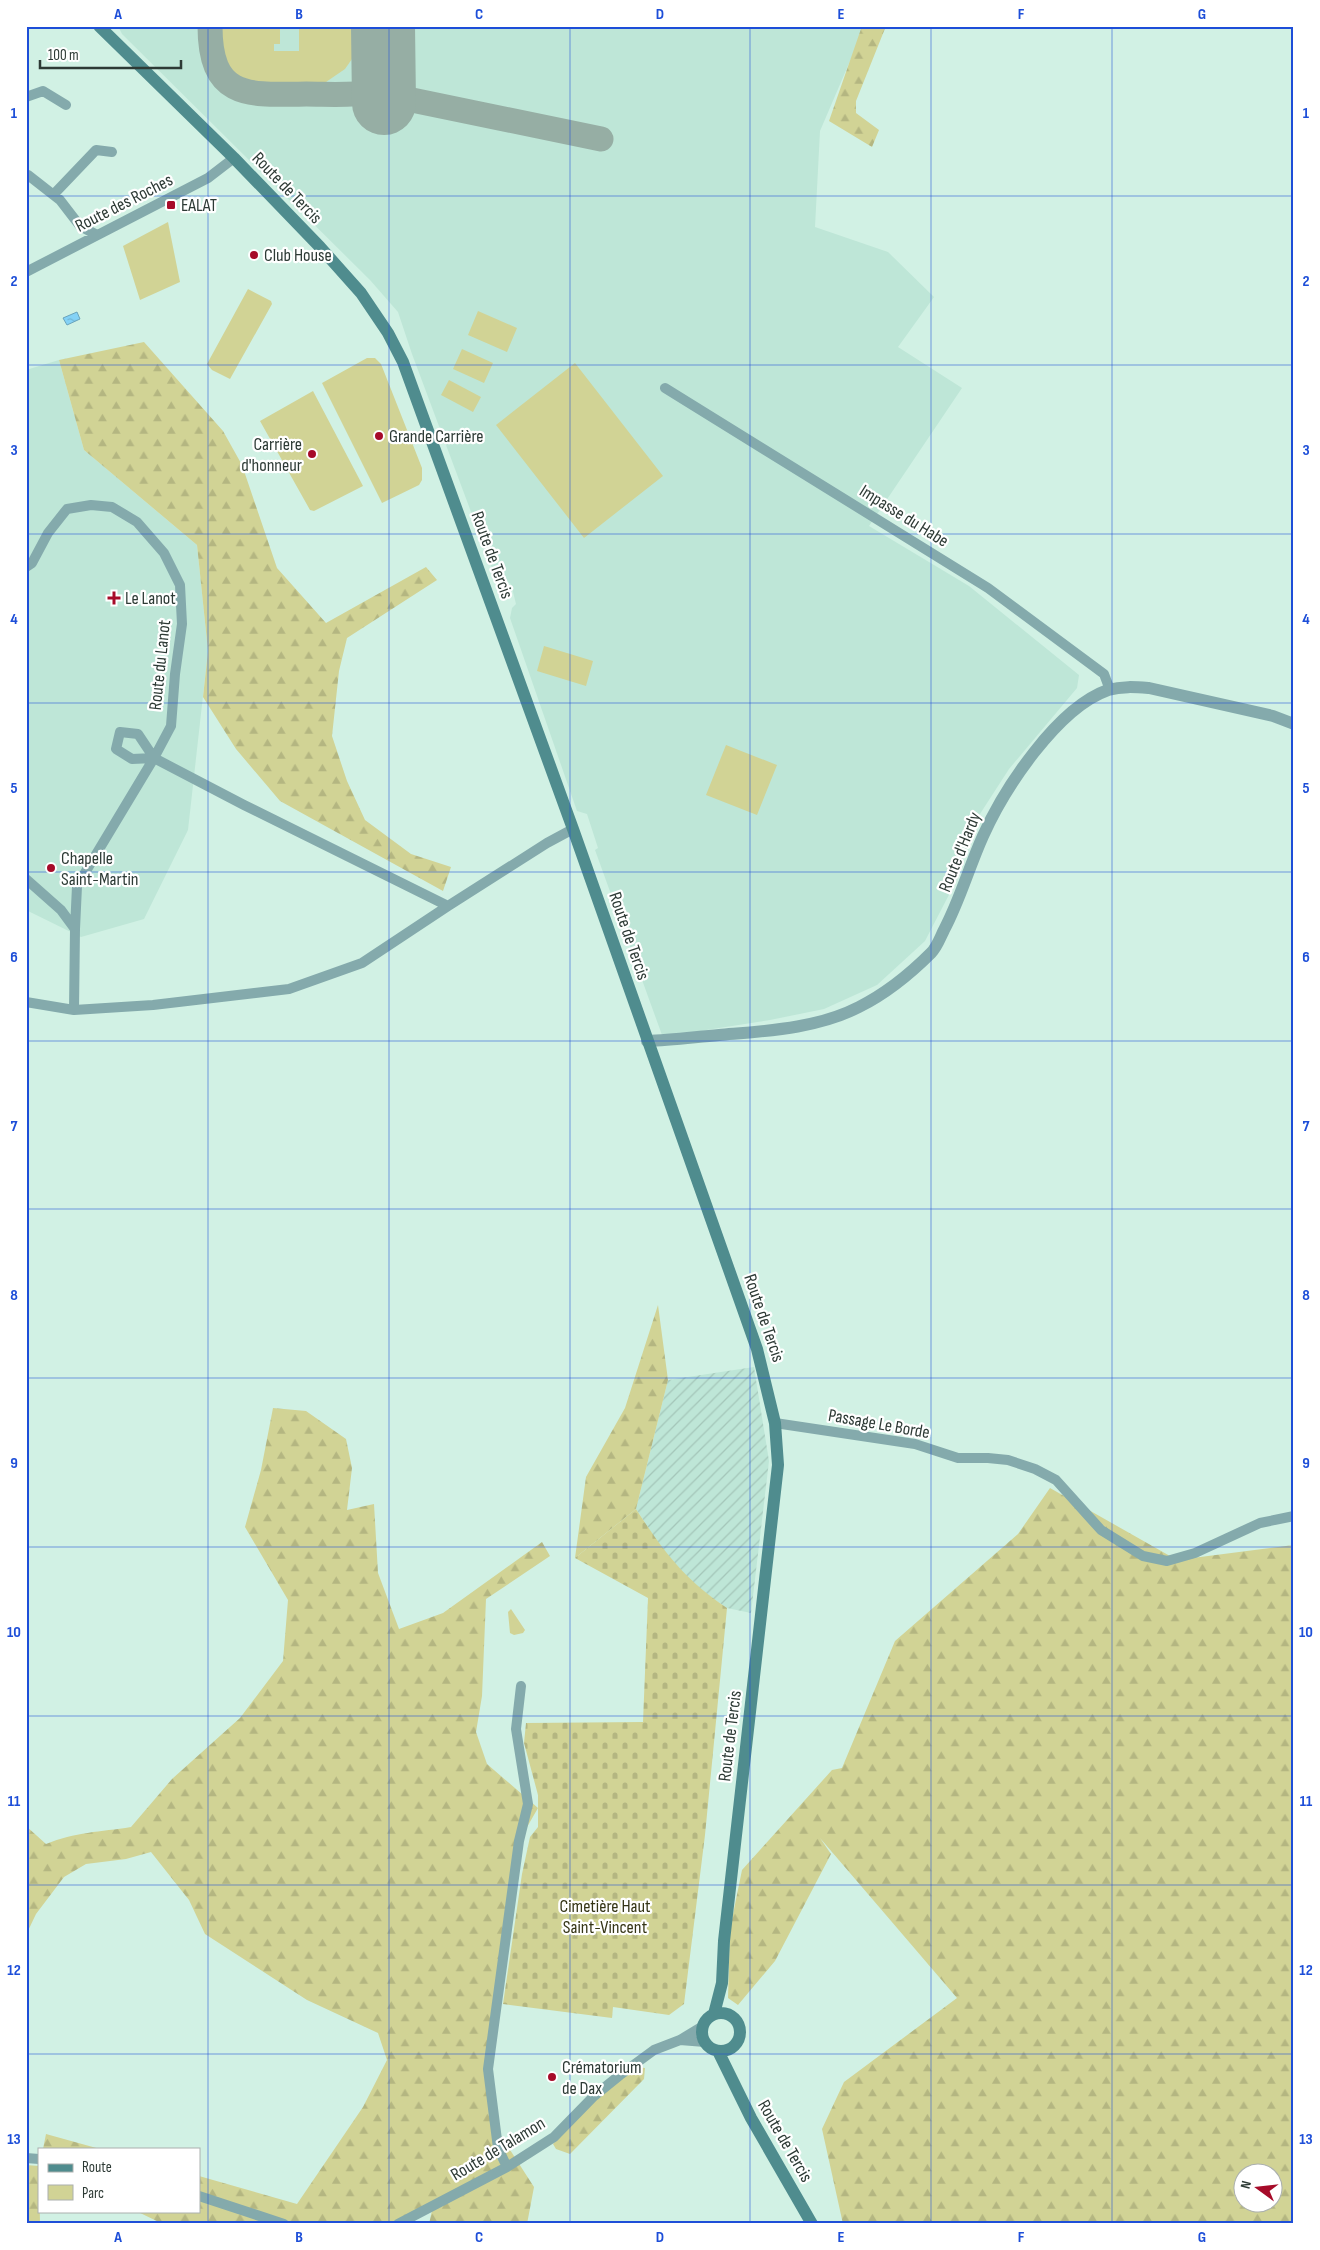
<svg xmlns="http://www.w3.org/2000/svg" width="1320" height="2250" font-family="'Sofia Sans Condensed',sans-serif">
	<defs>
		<pattern id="industrial-furrows" width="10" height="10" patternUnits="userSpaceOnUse" patternTransform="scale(1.25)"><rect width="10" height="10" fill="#bee6d7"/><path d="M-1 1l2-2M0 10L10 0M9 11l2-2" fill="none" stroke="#a4c6b9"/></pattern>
		<pattern id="forest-firs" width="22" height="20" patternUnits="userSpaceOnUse" patternTransform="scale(1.25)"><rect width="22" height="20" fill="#d1d395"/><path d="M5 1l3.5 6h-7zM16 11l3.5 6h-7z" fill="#b4b681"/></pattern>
		<pattern id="cemetery-stones" width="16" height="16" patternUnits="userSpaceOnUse" patternTransform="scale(1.25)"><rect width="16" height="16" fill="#d1d395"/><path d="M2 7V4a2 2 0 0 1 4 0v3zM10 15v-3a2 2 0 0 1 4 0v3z" fill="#b4b681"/></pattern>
		<pattern id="water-ripples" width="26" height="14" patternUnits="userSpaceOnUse" patternTransform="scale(1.25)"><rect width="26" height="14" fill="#84d2f6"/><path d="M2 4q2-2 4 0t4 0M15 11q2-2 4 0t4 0" fill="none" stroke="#72b5d4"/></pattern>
	</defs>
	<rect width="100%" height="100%" fill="#d1f1e4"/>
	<path fill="#bee6d7" d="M 118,26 L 865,26 L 820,131 L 815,227 L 888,252 L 934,297 L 898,347 L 962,388 L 869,526 L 969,586 L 1079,675 L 1077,688 L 1009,769 L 978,817 L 953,887 L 925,941 L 877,985 L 824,1009 L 770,1020 L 668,1036 L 662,1035 L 595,850 L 598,848 L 587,814 L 577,811 L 510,618 L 512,608 L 516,604 L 511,584 L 499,576 L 492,568 L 412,354 L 398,312 L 370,280 L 122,34 Z
		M 59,360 L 84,450 L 197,545 L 208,651 L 188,830 L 144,919 L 81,937 L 26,910 L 26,370 Z"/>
	<path fill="url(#industrial-furrows)" d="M 754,1367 L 769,1461 L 751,1613 L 727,1608 L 705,1593 L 682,1573 L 665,1553 L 636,1509 L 668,1380 Z"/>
	<path fill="#d1d395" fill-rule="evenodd" d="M 221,26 L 354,26 L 354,48 L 352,59 L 345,69 L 326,82 L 258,84 L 248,84 L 230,71 L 222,53 ZM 280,29 L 299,29 L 299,51 L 274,51 L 274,44 L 280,44 Z
		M 168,222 L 180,282 L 140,300 L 123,246 Z
		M 248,289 L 271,301 L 272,304 L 230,379 L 212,370 L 207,364 Z
		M 478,311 L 517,328 L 507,352 L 468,335 Z
		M 462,349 L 493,363 L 484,383 L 453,369 Z
		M 367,358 L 375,358 L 381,364 L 422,468 L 422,480 L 419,485 L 382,503 L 322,383 Z
		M 575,363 L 663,476 L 584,538 L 496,425 Z
		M 449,380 L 481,397 L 473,412 L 441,395 Z
		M 313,391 L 363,486 L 314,511 L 310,510 L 260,421 Z
		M 544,646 L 593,661 L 586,686 L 537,671 Z
		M 726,745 L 777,765 L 757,815 L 706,795 Z
		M 511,1609 L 525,1630 L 523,1633 L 514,1635 L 510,1633 L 508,1612 Z"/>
	<path fill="url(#forest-firs)" fill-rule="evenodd" d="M 862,26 L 886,26 L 856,101 L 856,113 L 879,130 L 872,147 L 829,121 Z
		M 144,342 L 223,431 L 242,465 L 277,568 L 326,623 L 426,567 L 437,580 L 347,638 L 339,671 L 332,736 L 347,781 L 365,820 L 411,854 L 451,867 L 443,891 L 280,801 L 236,749 L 203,697 L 208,651 L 197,545 L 84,450 L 59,360 Z
		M 658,1305 L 668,1380 L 636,1509 L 575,1558 L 586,1477 L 625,1408 Z
		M 273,1408 L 306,1411 L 346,1439 L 352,1468 L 347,1510 L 374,1504 L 378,1573 L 399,1629 L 443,1613 L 542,1542 L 550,1556 L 486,1599 L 482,1696 L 476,1732 L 487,1764 L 538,1808 L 519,1841 L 488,2069 L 496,2128 L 534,2187 L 527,2224 L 429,2224 L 433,2206 L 398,2224 L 163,2224 L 136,2211 L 199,2211 L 199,2176 L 297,2204 L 363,2107 L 387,2060 L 378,2033 L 307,2000 L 205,1934 L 189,1900 L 151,1852 L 126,1859 L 86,1864 L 64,1877 L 36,1914 L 26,1935 L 26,1826 L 46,1844 C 75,1832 100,1832 131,1827 L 172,1779 L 240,1718 L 283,1661 L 288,1600 L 245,1527 L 261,1470 Z
		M 1050,1488 L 1177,1560 L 1294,1545 L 1294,2224 L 843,2224 L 822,2129 L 844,2082 L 957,1998 L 820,1838 L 831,1854 L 775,1961 L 738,2005 L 728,1998 L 730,1929 L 742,1870 L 832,1770 L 842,1768 L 895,1641 L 1018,1534 ZM 1242,2172 L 1272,2172 L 1272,2202 L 1242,2202 Z
		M 636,2067 L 645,2068 L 644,2079 L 570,2154 L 556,2149 L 553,2144 L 581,2109 Z
		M 46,2134 L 100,2149 L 101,2149 L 43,2149 Z
		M 26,2165 L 39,2166 L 40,2224 L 26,2224 Z"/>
	<path fill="url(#cemetery-stones)" d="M 636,1509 C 664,1552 684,1579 727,1608 L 705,1835 L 684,2004 L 669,2015 L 613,2007 L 612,2018 L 503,2004 L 522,1874 L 530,1837 L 538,1827 L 538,1795 L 524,1743 L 526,1723 L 643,1722 L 648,1598 L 575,1558 Z"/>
	<path fill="url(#water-ripples)" stroke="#6aa4bc" d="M 77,312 L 80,319 L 67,325 L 63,318 Z"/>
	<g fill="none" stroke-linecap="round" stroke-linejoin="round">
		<path stroke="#96aea4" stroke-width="25" d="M 210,26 C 210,99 248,95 306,94 C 327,94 351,96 372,92 C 385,83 381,67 381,52
			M 412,100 L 601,139"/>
		<path stroke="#96aea4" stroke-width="64" d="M 383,26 L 384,103"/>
		<path stroke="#84aaac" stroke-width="10" d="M 26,97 L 43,91 L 66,105
			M 28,175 L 60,200 L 80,226 L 97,235
			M 54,194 L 96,150 L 112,152
			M 26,272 L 208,178 L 234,158
			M 665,388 L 988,588 L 1104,674 L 1110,690
			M 26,567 L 32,563 L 48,533 L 67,509 L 91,505 L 112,507 L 137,522 L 164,553 L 180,585 L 182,624 L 175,674 L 171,726 L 154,758 L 244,805 L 448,906
			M 26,879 L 61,910 L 75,929 L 74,1010
			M 75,929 L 77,886 L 154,758 L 138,734 L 120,732 L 116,749 L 132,759 L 154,758
			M 26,1002 L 74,1010 L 153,1005 L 289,989 L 362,963 L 448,906 L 547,843 L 573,829
			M 775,1423 L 915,1444 L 958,1458 L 988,1458 L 1008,1460 L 1035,1469 L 1056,1480 L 1101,1530 L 1143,1556 L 1167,1561 L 1195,1553 L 1260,1523 L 1294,1516
			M 680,2040 L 705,2042
			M 26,2158 L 39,2159
			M 507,2167 L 498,2148 L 488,2069 L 519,1841 L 528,1804 L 516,1729 L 521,1686
			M 199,2196 L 284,2224
			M 398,2224 L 507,2167 L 554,2137 L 594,2096 L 620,2075 L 654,2050 L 680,2040 L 703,2026"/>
		<path stroke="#84aaac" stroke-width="12" d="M 647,1041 C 671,1040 695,1037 719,1035 C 765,1031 816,1029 859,1007 C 885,994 910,974 931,953 C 937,947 940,938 944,930 C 960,900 969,867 983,836 C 1004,789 1057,708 1108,690 C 1122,686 1135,687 1149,688 L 1273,716 L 1294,724"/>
		<path stroke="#4f8c8e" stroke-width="12" d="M 99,26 L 234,158 L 320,247 L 361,293 L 388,333 L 403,362 L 573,829 L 757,1349 L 775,1423 L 778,1465 L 724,1941 L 722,1983 L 714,2014
			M702 2032a19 19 0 1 1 38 0a19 19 0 1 1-38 0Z
			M 718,2051 L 751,2118 L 812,2224"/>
	</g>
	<path fill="none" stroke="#1d4ed8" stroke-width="1" stroke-opacity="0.55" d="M 208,26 L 208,2224M 389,26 L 389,2224M 570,26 L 570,2224M 750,26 L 750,2224M 931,26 L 931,2224M 1112,26 L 1112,2224M 26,196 L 1294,196M 26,365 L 1294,365M 26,534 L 1294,534M 26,703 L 1294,703M 26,872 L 1294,872M 26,1041 L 1294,1041M 26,1209 L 1294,1209M 26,1378 L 1294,1378M 26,1547 L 1294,1547M 26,1716 L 1294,1716M 26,1885 L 1294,1885M 26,2054 L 1294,2054"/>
	<g fill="#a60b29" stroke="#fff" stroke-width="2">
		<rect x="166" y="200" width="10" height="10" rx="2.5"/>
		<circle cx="254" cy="255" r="5"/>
		<circle cx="379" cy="436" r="5"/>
		<circle cx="312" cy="454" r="5"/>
		<path d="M111.5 590.5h5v5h5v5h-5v5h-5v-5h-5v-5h5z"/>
		<circle cx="51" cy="868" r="5"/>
		<circle cx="552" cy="2077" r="5"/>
	</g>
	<g text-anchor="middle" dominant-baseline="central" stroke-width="4.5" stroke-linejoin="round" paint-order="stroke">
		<g font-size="18" fill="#2d3a35" stroke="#fff">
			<text transform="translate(287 188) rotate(46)">Route de Tercis</text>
			<text transform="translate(124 203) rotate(-27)">Route des Roches</text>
			<text transform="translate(904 516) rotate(32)">Impasse du Habe</text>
			<text transform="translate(492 555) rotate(70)">Route de Tercis</text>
			<text transform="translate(160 665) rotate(-84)">Route du Lanot</text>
			<text transform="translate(960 852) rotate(-68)">Route d'Hardy</text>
			<text transform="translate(629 936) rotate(71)">Route de Tercis</text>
			<text transform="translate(764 1318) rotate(71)">Route de Tercis</text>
			<text transform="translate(879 1424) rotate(10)">Passage Le Borde</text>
			<text transform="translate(730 1736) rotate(-83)">Route de Tercis</text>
			<text transform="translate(785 2141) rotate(60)">Route de Tercis</text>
			<text transform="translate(498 2149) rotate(-31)">Route de Talamon</text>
		</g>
		<g font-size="18" fill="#2d3a35" stroke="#fff" text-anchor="start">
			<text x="181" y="205">EALAT</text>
			<text x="264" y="255">Club House</text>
			<text x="389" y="436">Grande Carrière</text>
			<text x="302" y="444" text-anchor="end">Carrière<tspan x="302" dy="21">d'honneur</tspan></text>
			<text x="125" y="598">Le Lanot</text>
			<text x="61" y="858">Chapelle<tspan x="61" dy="21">Saint-Martin</tspan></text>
			<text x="562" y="2067">Crématorium<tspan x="562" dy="21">de Dax</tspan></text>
		</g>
		<g font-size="18" fill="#343415" stroke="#fff">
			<text x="605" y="1906">Cimetière Haut<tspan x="605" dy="21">Saint-Vincent</tspan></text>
		</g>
	</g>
	<rect width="1320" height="2250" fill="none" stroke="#ffffff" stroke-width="55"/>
	<rect x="38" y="2148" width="162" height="65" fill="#ffffff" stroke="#abb0ae"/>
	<rect x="48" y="2164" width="25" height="8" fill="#4f8c8e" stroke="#abb0ae"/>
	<text x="82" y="2172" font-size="15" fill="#2d3a35">Route</text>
	<rect x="48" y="2185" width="25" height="15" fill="#d1d395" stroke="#abb0ae"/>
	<text x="82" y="2198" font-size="15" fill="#2d3a35">Parc</text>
	<g transform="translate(1258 2188) rotate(285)"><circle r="24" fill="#ffffff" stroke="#abb0ae"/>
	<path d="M0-4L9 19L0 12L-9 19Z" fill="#a60b29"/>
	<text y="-8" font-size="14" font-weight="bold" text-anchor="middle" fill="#2d3a35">N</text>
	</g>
	<path d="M40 60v8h141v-8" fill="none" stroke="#2d3a35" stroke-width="2.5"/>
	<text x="48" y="60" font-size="15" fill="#2d3a35" stroke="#ffffff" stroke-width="4" paint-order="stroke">100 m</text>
	<rect x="28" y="28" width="1264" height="2194" fill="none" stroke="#1d4ed8" stroke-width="2"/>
	<g font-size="16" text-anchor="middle" font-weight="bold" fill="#1d4ed8">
		<text x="118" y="19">A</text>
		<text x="299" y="19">B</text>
		<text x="479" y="19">C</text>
		<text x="660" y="19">D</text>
		<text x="841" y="19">E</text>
		<text x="1021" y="19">F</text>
		<text x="1202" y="19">G</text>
		<text x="14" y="118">1</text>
		<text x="1306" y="118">1</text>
		<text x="14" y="286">2</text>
		<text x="1306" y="286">2</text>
		<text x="14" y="455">3</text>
		<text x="1306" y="455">3</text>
		<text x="14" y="624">4</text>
		<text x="1306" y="624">4</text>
		<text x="14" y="793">5</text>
		<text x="1306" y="793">5</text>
		<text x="14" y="962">6</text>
		<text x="1306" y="962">6</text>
		<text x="14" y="1131">7</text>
		<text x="1306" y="1131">7</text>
		<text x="14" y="1300">8</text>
		<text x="1306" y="1300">8</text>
		<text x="14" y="1468">9</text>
		<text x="1306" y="1468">9</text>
		<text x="14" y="1637">10</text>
		<text x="1306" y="1637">10</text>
		<text x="14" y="1806">11</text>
		<text x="1306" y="1806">11</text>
		<text x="14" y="1975">12</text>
		<text x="1306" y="1975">12</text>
		<text x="14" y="2144">13</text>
		<text x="1306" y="2144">13</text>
		<text x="118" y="2242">A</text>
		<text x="299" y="2242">B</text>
		<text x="479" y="2242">C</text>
		<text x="660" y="2242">D</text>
		<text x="841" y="2242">E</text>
		<text x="1021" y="2242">F</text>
		<text x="1202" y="2242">G</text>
	</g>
</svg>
